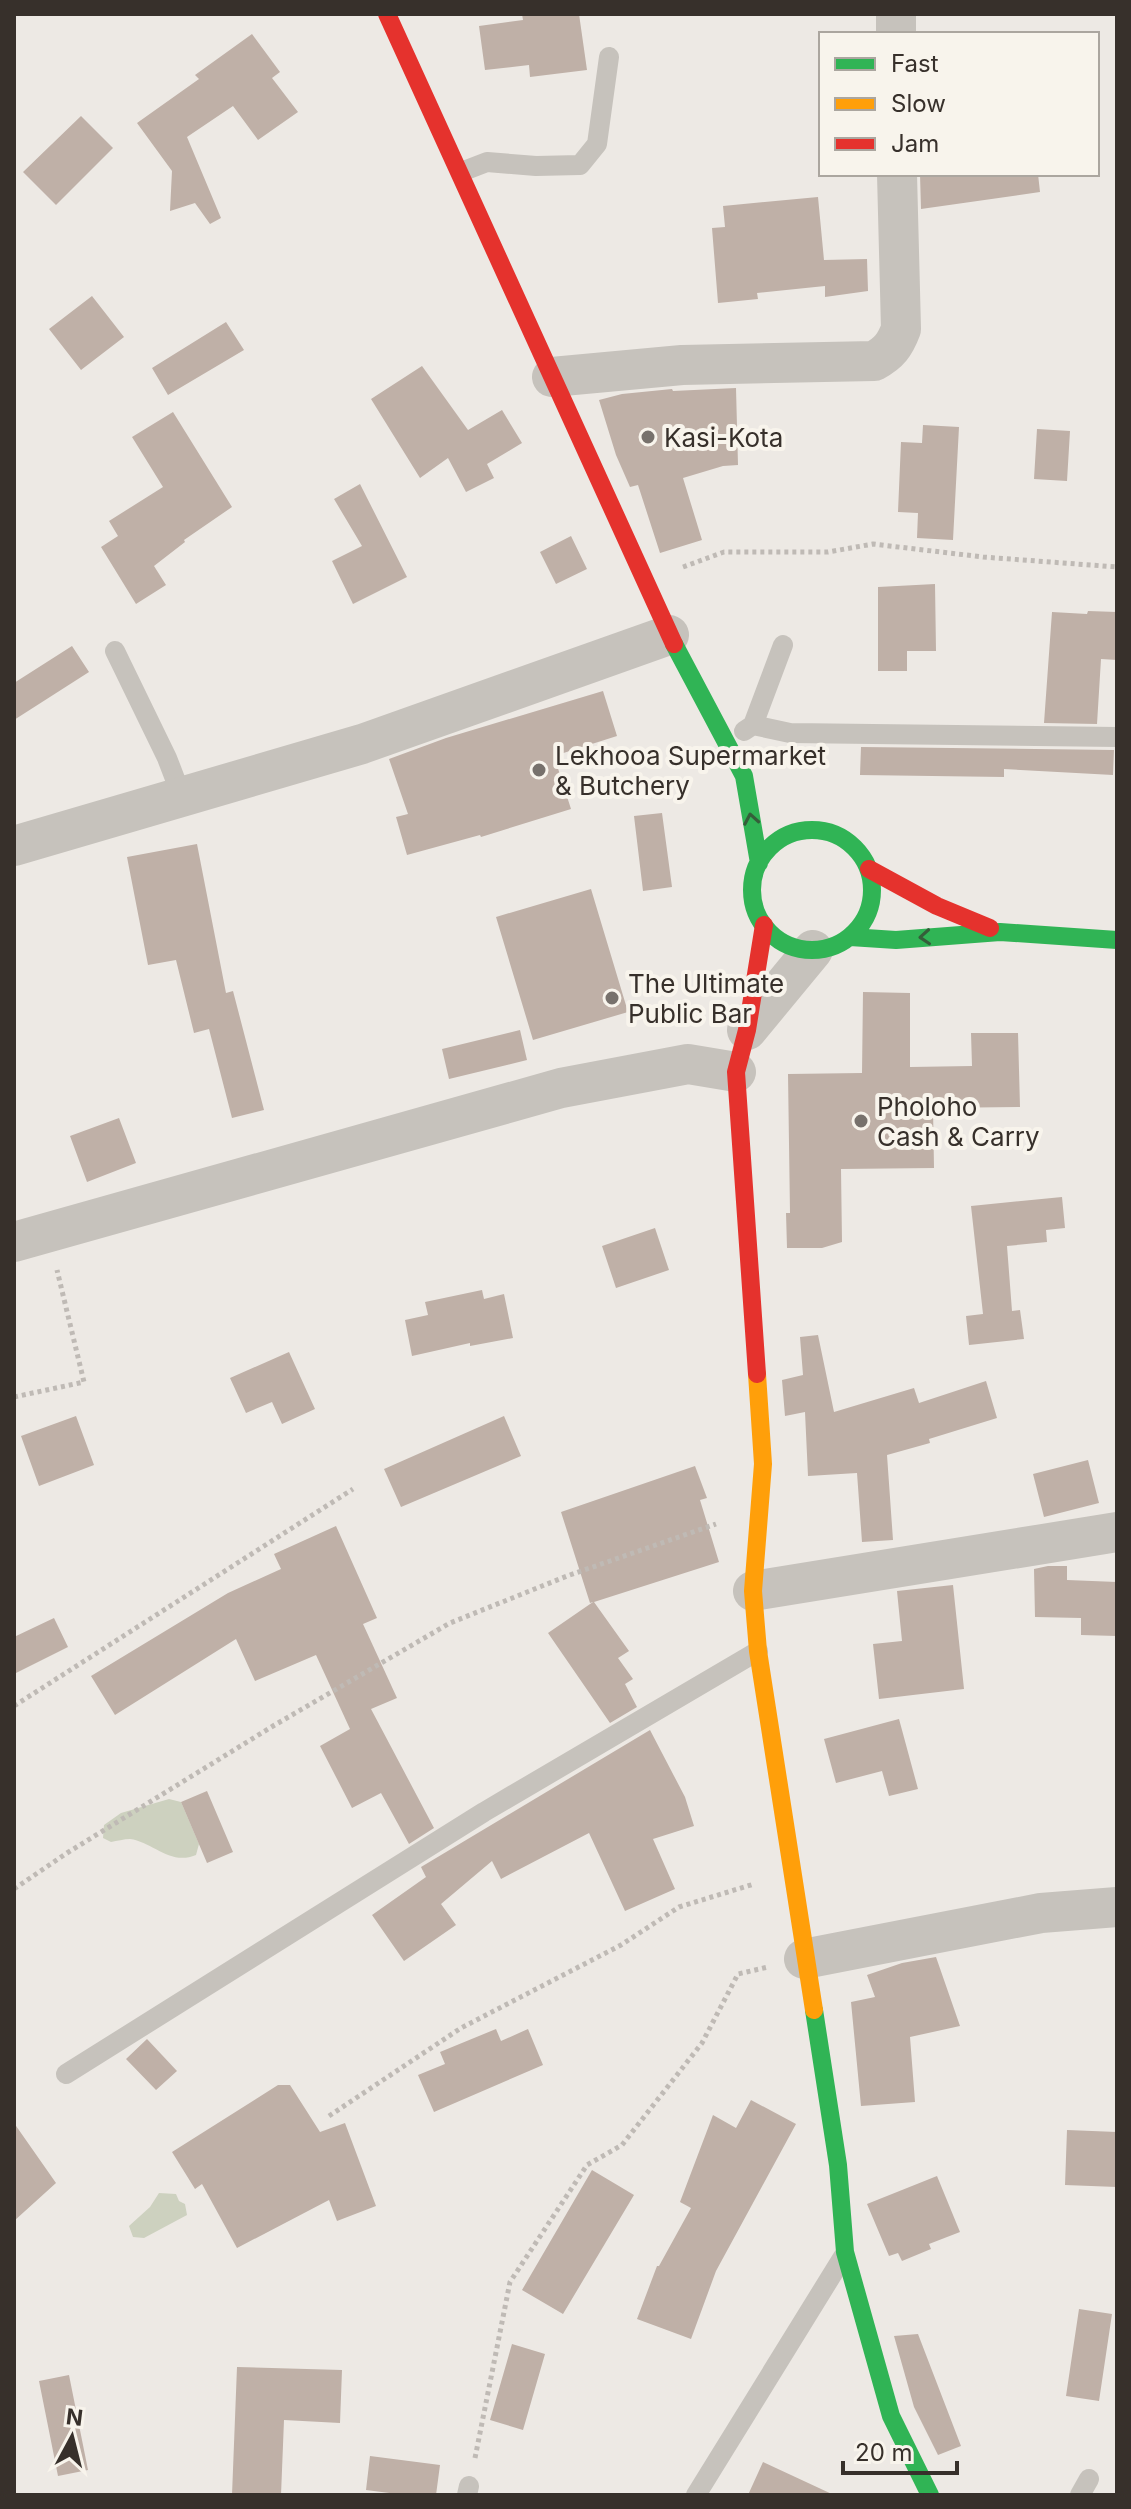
<svg xmlns="http://www.w3.org/2000/svg" width="1131" height="2509" font-family="Inter,sans-serif">
	<rect width="100%" height="100%" fill="#ede9e4"/>
	<path fill="#cdd1bf" d="M 169,1799 L 181,1802 L 199,1844 L 196,1855 C 170,1866 153,1842 130,1839 C 124,1839 117,1841 111,1842 L 103,1838 L 104,1825 L 121,1813 Z
		M 159,2193 L 176,2194 L 179,2201 L 185,2204 L 187,2215 L 144,2238 L 133,2237 L 129,2226 L 150,2207 Z"/>
	<path fill="#bfb0a7" d="M 522,14 L 579,14 L 587,70 L 530,77 L 529,65 L 485,70 L 479,26 L 523,20 Z
		M 252,34 L 280,72 L 272,78 L 298,112 L 258,140 L 233,106 L 187,137 L 221,218 L 210,224 L 195,203 L 170,211 L 172,171 L 137,123 L 199,79 L 195,75 Z
		M 81,116 L 113,148 L 56,205 L 23,172 Z
		M 920,174 L 1038,174 L 1040,192 L 921,209 Z
		M 818,197 L 824,260 L 867,259 L 868,291 L 825,297 L 825,286 L 757,293 L 758,299 L 718,303 L 712,228 L 725,227 L 723,206 Z
		M 92,296 L 124,337 L 81,370 L 49,329 Z
		M 226,322 L 244,350 L 168,395 L 152,368 Z
		M 422,366 L 468,430 L 502,410 L 522,443 L 487,464 L 494,478 L 466,492 L 448,458 L 420,478 L 371,399 Z
		M 736,388 L 738,465 L 723,466 L 683,478 L 702,540 L 660,553 L 638,485 L 630,487 L 616,455 L 599,400 L 622,394 L 672,389 L 673,391 Z
		M 173,412 L 232,507 L 184,540 L 185,542 L 154,566 L 166,585 L 136,604 L 101,547 L 118,536 L 109,521 L 163,487 L 132,437 Z
		M 923,425 L 959,427 L 953,540 L 917,538 L 918,513 L 898,512 L 901,442 L 922,443 Z
		M 1037,429 L 1070,431 L 1067,481 L 1034,479 Z
		M 360,484 L 407,577 L 353,604 L 332,561 L 362,546 L 334,499 Z
		M 571,536 L 587,569 L 556,584 L 540,552 Z
		M 935,584 L 936,651 L 907,651 L 907,671 L 878,671 L 878,587 Z
		M 1088,611 L 1117,612 L 1117,660 L 1101,659 L 1097,724 L 1044,723 L 1052,612 L 1087,614 Z
		M 72,646 L 89,672 L 14,720 L 14,683 Z
		M 603,691 L 617,736 L 554,756 L 571,809 L 481,837 L 480,835 L 407,855 L 396,817 L 408,814 L 389,759 L 446,738 Z
		M 861,747 L 1114,750 L 1113,775 L 1004,769 L 1004,777 L 860,775 Z
		M 662,813 L 672,887 L 643,891 L 634,816 Z
		M 197,844 L 226,993 L 233,991 L 264,1110 L 232,1118 L 209,1029 L 194,1033 L 176,960 L 148,965 L 127,857 Z
		M 591,889 L 628,1012 L 533,1040 L 496,917 Z
		M 863,992 L 910,993 L 910,1067 L 972,1066 L 971,1033 L 1018,1033 L 1020,1107 L 933,1108 L 934,1168 L 841,1169 L 842,1242 L 822,1248 L 787,1248 L 786,1213 L 790,1213 L 788,1074 L 862,1073 Z
		M 520,1030 L 527,1060 L 449,1079 L 442,1049 Z
		M 119,1118 L 136,1163 L 87,1182 L 70,1136 Z
		M 1062,1197 L 1065,1228 L 1046,1230 L 1047,1242 L 1007,1246 L 1012,1311 L 1020,1310 L 1024,1339 L 969,1345 L 966,1316 L 983,1314 L 971,1206 Z
		M 655,1228 L 669,1270 L 616,1288 L 602,1246 Z
		M 482,1290 L 484,1299 L 504,1294 L 513,1338 L 470,1346 L 470,1343 L 412,1356 L 405,1320 L 428,1315 L 425,1302 Z
		M 818,1335 L 834,1412 L 914,1388 L 919,1403 L 986,1381 L 997,1418 L 929,1439 L 930,1443 L 887,1455 L 893,1540 L 862,1542 L 857,1473 L 808,1476 L 805,1412 L 785,1416 L 782,1380 L 803,1375 L 800,1337 Z
		M 289,1352 L 315,1409 L 282,1424 L 272,1402 L 246,1413 L 230,1378 Z
		M 76,1416 L 94,1465 L 39,1486 L 21,1436 Z
		M 504,1416 L 521,1456 L 401,1507 L 384,1469 Z
		M 1088,1460 L 1099,1503 L 1044,1517 L 1033,1474 Z
		M 695,1466 L 707,1498 L 700,1500 L 719,1562 L 594,1602 L 629,1651 L 618,1658 L 633,1679 L 625,1684 L 637,1707 L 610,1723 L 548,1633 L 593,1602 L 590,1603 L 561,1512 Z
		M 336,1526 L 377,1618 L 363,1624 L 397,1698 L 371,1709 L 434,1828 L 409,1844 L 381,1793 L 352,1808 L 320,1746 L 350,1729 L 316,1655 L 255,1681 L 236,1639 L 115,1715 L 91,1676 L 228,1593 L 281,1569 L 274,1554 Z
		M 1048,1566 L 1067,1566 L 1067,1580 L 1117,1582 L 1117,1636 L 1081,1635 L 1081,1618 L 1035,1617 L 1034,1569 Z
		M 953,1585 L 964,1689 L 879,1699 L 873,1644 L 902,1641 L 897,1591 Z
		M 54,1618 L 68,1647 L 14,1674 L 14,1637 Z
		M 899,1719 L 918,1789 L 889,1796 L 882,1771 L 836,1783 L 824,1739 Z
		M 650,1730 L 685,1797 L 694,1826 L 653,1839 L 675,1889 L 625,1911 L 589,1833 L 501,1879 L 492,1861 L 441,1904 L 456,1925 L 404,1961 L 372,1915 L 426,1877 L 421,1867 Z
		M 207,1791 L 233,1852 L 207,1863 L 181,1802 Z
		M 936,1957 L 960,2026 L 910,2037 L 915,2102 L 861,2106 L 851,2002 L 875,1997 L 867,1975 L 902,1963 Z
		M 496,2029 L 501,2041 L 528,2029 L 543,2065 L 434,2112 L 418,2075 L 445,2064 L 440,2052 Z
		M 147,2039 L 177,2071 L 156,2090 L 126,2059 Z
		M 278,2085 L 290,2085 L 320,2132 L 345,2123 L 376,2206 L 337,2221 L 329,2200 L 237,2248 L 202,2184 L 195,2189 L 172,2152 Z
		M 751,2100 L 796,2124 L 716,2271 L 691,2339 L 637,2319 L 657,2266 L 659,2266 L 691,2208 L 680,2202 L 713,2115 L 736,2128 Z
		M 14,2123 L 56,2183 L 14,2221 Z
		M 1067,2130 L 1117,2132 L 1117,2187 L 1065,2185 Z
		M 592,2170 L 634,2195 L 563,2314 L 522,2290 Z
		M 937,2176 L 960,2232 L 929,2244 L 931,2249 L 902,2261 L 898,2253 L 889,2256 L 867,2204 Z
		M 1079,2309 L 1112,2314 L 1099,2401 L 1066,2396 Z
		M 918,2334 L 961,2446 L 938,2455 L 914,2407 L 894,2336 Z
		M 512,2344 L 545,2354 L 523,2430 L 490,2420 Z
		M 237,2367 L 342,2370 L 340,2423 L 284,2420 L 281,2495 L 232,2495 Z
		M 69,2375 L 88,2470 L 58,2476 L 39,2381 Z
		M 370,2456 L 440,2465 L 436,2495 L 405,2495 L 366,2490 Z
		M 763,2462 L 834,2495 L 748,2495 Z"/>
	<g fill="none" stroke-linecap="round" stroke-linejoin="round">
		<path stroke="#bfbab5" stroke-width="5" stroke-dasharray="4 4" stroke-linecap="butt" d="M 683,567 L 724,552 L 828,552 L 873,544 L 983,557 L 1117,567
			M 14,1397 L 84,1382 L 57,1270
			M 14,1706 L 353,1489
			M 14,1889 L 67,1853 L 273,1726 L 450,1623 L 567,1576 L 716,1524
			M 329,2116 L 461,2028 L 621,1945 L 679,1907 L 754,1884
			M 475,2458 L 510,2282 L 587,2165 L 622,2145 L 702,2043 L 738,1974 L 768,1967"/>
		<path stroke="#c6c2bc" stroke-width="20" d="M 461,172 L 487,162 L 536,166 L 580,165 L 597,144 L 609,57
			M 115,651 L 167,758 L 182,797
			M 753,725 L 790,733 L 1117,737
			M 744,731 L 753,725 L 783,645
			M 66,2074 L 484,1812 L 758,1651
			M 467,2495 L 469,2486
			M 696,2495 L 843,2257
			M 1080,2495 L 1089,2479"/>
		<path stroke="#c6c2bc" stroke-width="40" d="M 896,14 L 896,34
			M 552,377 L 682,365 L 874,361 C 889,353 895,345 901,329 L 897,174
			M 14,846 L 362,744 L 669,635
			M 747,1030 L 813,950
			M 14,1242 L 561,1088 L 688,1064 L 736,1072
			M 753,1591 L 1117,1532
			M 804,1959 L 1041,1913 L 1117,1907"/>
		<path stroke="#30b455" stroke-width="18" d="M 674,644 L 744,776 L 759,863
			M752 890a60 60 0 1 1 120 0a60 60 0 1 1-120 0Z
			M 850,937 L 896,940 L 1000,932 L 1117,940
			M 814,2010 L 838,2165 L 845,2252 L 891,2416 L 930,2495"/>
		<path stroke="#ff9f0a" stroke-width="18" d="M 757,1374 L 763,1464 L 753,1591 L 758,1651 L 814,2010"/>
		<path stroke="#e5322d" stroke-width="18" d="M 387,14 L 674,644
			M 869,869 L 937,906 L 990,928
			M 757,1374 L 736,1072 L 747,1030 L 764,925"/>
	</g>
	<defs><path id="oneway-chevron" d="M-2-3.5L2.5 0L-2 3.5" fill="none" stroke-width="1.6" stroke-linecap="round" stroke-linejoin="round" transform="scale(2)"/></defs>
	<g stroke="#355e3a">
		<use href="#oneway-chevron" transform="translate(751 819) rotate(-100)"/>
		<use href="#oneway-chevron" transform="translate(925 937) rotate(176)"/>
	</g>
	<g fill="#77716c" stroke="#f8f4ec" stroke-width="3">
		<circle cx="648" cy="437" r="8"/>
		<circle cx="539" cy="770" r="8"/>
		<circle cx="612" cy="998" r="8"/>
		<circle cx="861" cy="1121" r="8"/>
	</g>
	<g text-anchor="middle" dominant-baseline="central" stroke-width="8" stroke-linejoin="round" paint-order="stroke">
		<g font-size="26" fill="#37302b" stroke="#f8f4ec" text-anchor="start">
			<text x="664" y="437">Kasi-Kota</text>
			<text x="555" y="755">Lekhooa Supermarket<tspan x="555" dy="30">&amp; Butchery</tspan></text>
			<text x="628" y="983">The Ultimate<tspan x="628" dy="30">Public Bar</tspan></text>
			<text x="877" y="1106">Pholoho<tspan x="877" dy="30">Cash &amp; Carry</tspan></text>
		</g>
	</g>
	<rect width="1131" height="2509" fill="none" stroke="#37302b" stroke-width="32"/>
	<rect x="819" y="32" width="280" height="144" fill="#f8f4ec" stroke="#aba69f" stroke-width="2"/>
	<rect x="835" y="58" width="40" height="12" fill="#30b455" stroke="#aba69f" stroke-width="2"/>
	<text x="891" y="72" font-size="24" fill="#37302b">Fast</text>
	<rect x="835" y="98" width="40" height="12" fill="#ff9f0a" stroke="#aba69f" stroke-width="2"/>
	<text x="891" y="112" font-size="24" fill="#37302b">Slow</text>
	<rect x="835" y="138" width="40" height="12" fill="#e5322d" stroke="#aba69f" stroke-width="2"/>
	<text x="891" y="152" font-size="24" fill="#37302b">Jam</text>
	<g transform="translate(72 2437) rotate(7)" stroke="#f8f4ec" stroke-width="6" paint-order="stroke">
	<path d="M0-6L14 30L0 20L-14 30Z" fill="#37302b"/>
	<text y="-12" font-size="22" font-weight="bold" text-anchor="middle" fill="#37302b">N</text>
	</g>
	<path d="M843 2461v12h114v-12" fill="none" stroke="#37302b" stroke-width="4"/>
	<text x="855" y="2461" font-size="24" fill="#37302b" stroke="#f8f4ec" stroke-width="6" paint-order="stroke">20 m</text>
</svg>
